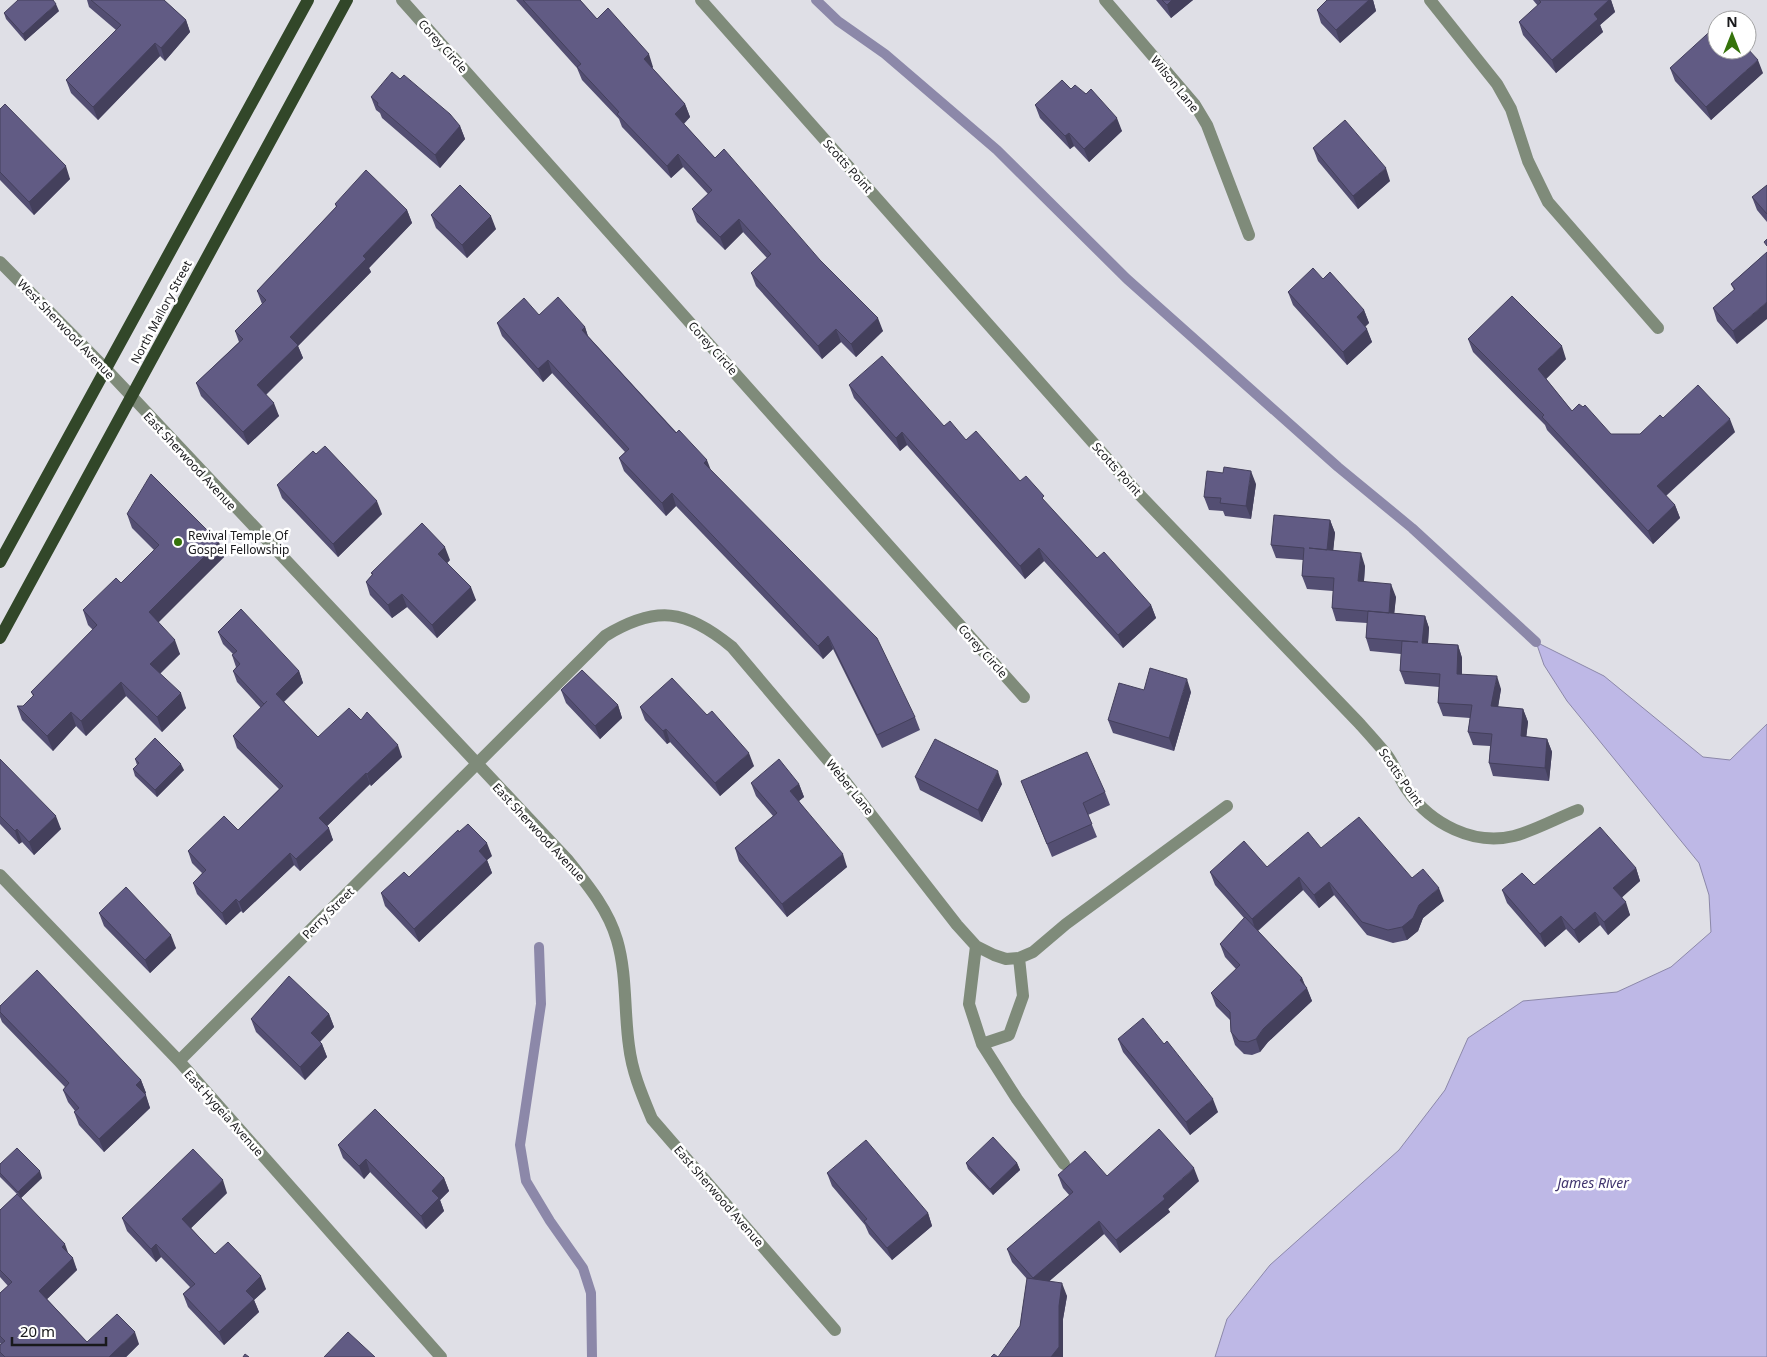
<svg xmlns="http://www.w3.org/2000/svg" width="1767" height="1357" font-family="'Noto Sans',sans-serif">
	<rect width="100%" height="100%" fill="#dfdfe6"/>
	<path fill="#beb8e6" stroke="#8c88a9" d="M 1536,642 L 1604,676 L 1703,757 L 1730,760 L 1767,724 L 1767,1357 L 1215,1357 L 1227,1319 L 1270,1265 L 1399,1150 L 1445,1090 L 1468,1038 L 1523,1001 L 1617,992 L 1671,967 L 1711,932 L 1709,895 L 1699,863 L 1567,701 L 1544,665 Z"/>
	<g fill="none" stroke-linecap="round" stroke-linejoin="round">
		<path stroke="#8c88a9" stroke-width="10" d="M 816,0 L 838,21 L 885,54 L 997,150 L 1127,279 L 1338,467 L 1412,528 L 1536,642
			M 539,947 L 541,1004 L 520,1145 L 526,1181 L 550,1221 L 583,1268 L 591,1293 L 592,1357"/>
		<path stroke="#7f8b7a" stroke-width="12" d="M 402,0 L 1024,697
			M 701,0 L 1135,490 L 1359,723 C 1368,733 1378,744 1387,755 C 1395,766 1400,780 1408,791 C 1431,824 1474,846 1514,836 C 1536,830 1557,818 1578,810
			M 1105,0 L 1195,105 L 1207,125 L 1249,235
			M 1430,0 L 1497,84 L 1511,109 L 1528,161 L 1548,202 L 1658,328
			M 0,262 L 105,368 L 567,859 C 587,884 608,909 617,940 C 627,974 624,1011 629,1046 C 632,1072 642,1095 652,1119 L 835,1330
			M 0,875 L 179,1061 L 441,1357
			M 976,946 L 969,1004 L 982,1044 L 1017,1099 L 1064,1164
			M 982,1044 L 1009,1035 L 1023,996 L 1019,958
			M 179,1061 L 605,636 C 656,605 686,609 732,647 L 837,771 L 957,925 L 976,946 L 994,955 L 1006,959 L 1019,958 L 1033,952 L 1066,924 L 1227,806"/>
		<path stroke="#324729" stroke-width="12" d="M 0,562 L 308,0
			M 0,638 L 347,0"/>
	</g>
	<path fill="#534e72" d="M 87,0 L 164,0 L 186,20 L 190,32 L 165,61 L 160,56 L 98,120 L 71,93 L 66,80 L 116,30 L 89,7 Z
		M 516,0 L 580,0 L 597,19 L 653,67 L 652,68 L 685,104 L 690,117 L 684,124 L 715,158 L 883,331 L 856,357 L 841,342 L 822,359 L 756,286 L 751,273 L 767,258 L 743,232 L 725,250 L 697,222 L 692,209 L 708,194 L 683,167 L 671,178 L 622,127 L 619,119 L 582,80 L 577,68 Z
		M 1156,0 L 1193,0 L 1171,18 Z
		M 1327,0 L 1373,0 L 1376,11 L 1340,43 L 1321,23 L 1317,10 Z
		M 1533,0 L 1611,0 L 1615,12 L 1600,25 L 1603,32 L 1556,73 L 1523,35 L 1519,22 L 1538,6 Z
		M 59,11 L 25,41 L 6,19 L 4,13 Z
		M 1670,68 L 1763,73 L 1711,120 L 1675,81 Z
		M 400,79 L 460,126 L 465,139 L 440,168 L 382,118 L 380,113 L 376,110 L 371,97 Z
		M 1071,89 L 1086,94 L 1122,131 L 1089,162 L 1074,146 L 1070,149 L 1040,118 L 1035,105 Z
		M 0,109 L 70,179 L 34,215 L 0,180 Z
		M 1313,148 L 1390,181 L 1358,209 L 1318,161 Z
		M 1767,185 L 1767,222 L 1757,210 L 1752,197 Z
		M 335,204 L 407,210 L 412,223 L 369,268 L 371,272 L 298,346 L 303,358 L 266,395 L 279,416 L 248,445 L 201,396 L 196,383 L 239,342 L 235,331 L 262,304 L 257,291 L 336,207 Z
		M 431,215 L 496,229 L 467,258 L 436,228 Z
		M 1767,252 L 1737,344 L 1717,321 L 1713,308 L 1734,290 L 1731,284 Z
		M 1323,279 L 1364,310 L 1369,323 L 1365,326 L 1372,342 L 1347,365 L 1293,305 L 1288,292 Z
		M 539,315 L 585,327 L 588,336 L 711,470 L 915,717 L 920,730 L 882,748 L 833,649 L 823,659 L 676,506 L 666,516 L 624,471 L 619,458 L 625,452 L 552,373 L 543,382 L 502,336 L 497,323 Z
		M 1468,339 L 1566,359 L 1546,379 L 1572,411 L 1611,434 L 1640,434 L 1663,418 L 1735,432 L 1666,496 L 1675,505 L 1680,518 L 1653,544 L 1547,430 L 1545,425 L 1473,352 Z
		M 849,385 L 944,426 L 966,440 L 1020,481 L 1046,503 L 1097,558 L 1151,605 L 1156,618 L 1123,648 L 1044,561 L 1025,579 L 907,445 L 900,451 L 854,398 Z
		M 1256,484 L 1251,519 L 1225,516 L 1223,511 L 1209,510 L 1204,497 Z
		M 277,485 L 382,514 L 338,557 L 282,498 Z
		M 127,514 L 224,557 L 158,622 L 180,654 L 160,674 L 186,708 L 162,732 L 126,696 L 86,736 L 76,726 L 53,751 L 22,720 L 17,706 L 23,706 L 33,696 L 31,692 L 93,630 L 88,625 L 83,610 L 121,583 L 154,550 L 132,528 Z
		M 1330,520 L 1335,533 L 1333,550 L 1365,566 L 1364,581 L 1396,597 L 1394,613 L 1425,616 L 1429,628 L 1428,643 L 1458,645 L 1462,658 L 1462,675 L 1501,689 L 1498,707 L 1523,709 L 1528,722 L 1526,737 L 1547,739 L 1552,752 L 1549,781 L 1493,776 L 1489,763 L 1490,746 L 1473,745 L 1468,732 L 1470,718 L 1443,716 L 1438,703 L 1439,687 L 1405,684 L 1400,671 L 1401,654 L 1370,651 L 1366,638 L 1367,623 L 1336,621 L 1332,608 L 1333,591 L 1307,589 L 1302,576 L 1303,560 L 1276,558 L 1271,545 Z
		M 450,560 L 447,563 L 476,600 L 437,638 L 407,607 L 392,618 L 370,595 L 366,582 L 372,575 L 371,573 Z
		M 218,632 L 299,671 L 303,683 L 284,702 L 318,737 L 361,720 L 402,757 L 371,786 L 370,784 L 327,826 L 333,840 L 300,871 L 294,865 L 243,913 L 241,911 L 226,925 L 197,894 L 193,883 L 202,873 L 192,863 L 188,851 L 238,830 L 279,789 L 237,748 L 233,736 L 261,708 L 237,682 L 233,671 L 236,667 L 232,655 L 233,654 L 223,644 Z
		M 561,690 L 618,705 L 622,718 L 600,739 L 566,703 Z
		M 1191,692 L 1174,751 L 1113,733 L 1108,720 Z
		M 640,707 L 754,766 L 720,796 L 670,742 L 667,744 L 645,720 Z
		M 0,759 L 61,829 L 34,855 L 22,842 L 19,844 L 0,824 Z
		M 135,759 L 184,770 L 157,797 L 135,776 L 133,769 L 137,765 Z
		M 915,777 L 1002,784 L 982,822 L 920,790 Z
		M 1021,781 L 1105,792 L 1110,805 L 1088,815 L 1097,837 L 1052,857 Z
		M 751,783 L 799,784 L 804,797 L 799,801 L 847,867 L 787,917 L 739,861 L 735,848 L 773,816 L 756,796 Z
		M 1321,848 L 1412,878 L 1444,901 L 1423,918 L 1418,931 L 1407,940 L 1393,943 L 1367,935 L 1334,895 L 1319,908 L 1303,890 L 1258,931 L 1302,978 L 1312,1001 L 1268,1042 L 1260,1052 L 1252,1055 L 1244,1054 L 1235,1045 L 1231,1032 L 1230,1020 L 1216,1006 L 1211,993 L 1236,969 L 1225,957 L 1220,944 L 1244,918 L 1215,885 L 1210,872 L 1267,867 Z
		M 492,856 L 487,860 L 492,873 L 419,942 L 385,906 L 381,893 L 409,877 Z
		M 1636,868 L 1640,881 L 1622,897 L 1630,915 L 1608,935 L 1600,925 L 1579,943 L 1566,929 L 1545,947 L 1507,903 L 1502,890 Z
		M 99,913 L 176,948 L 150,973 L 104,926 Z
		M 0,1006 L 141,1080 L 146,1093 L 145,1094 L 150,1108 L 104,1152 L 79,1125 L 74,1112 L 75,1111 L 68,1102 L 63,1090 L 65,1087 L 2,1022 L 0,1017 Z
		M 329,1014 L 334,1027 L 320,1042 L 322,1044 L 327,1057 L 305,1080 L 256,1032 L 251,1019 Z
		M 1118,1039 L 1218,1112 L 1190,1135 L 1123,1052 Z
		M 338,1145 L 444,1178 L 449,1191 L 440,1200 L 444,1211 L 426,1229 L 370,1172 L 364,1179 L 343,1158 Z
		M 966,1163 L 1017,1163 L 1020,1170 L 993,1195 L 968,1169 Z
		M 0,1164 L 42,1178 L 21,1198 L 69,1254 L 77,1270 L 47,1299 L 87,1342 L 139,1344 L 126,1357 L 0,1357 L 0,1345 L 1,1344 L 0,1343 L 0,1293 L 8,1286 L 0,1277 L 0,1210 L 17,1194 L 0,1177 Z
		M 827,1173 L 928,1213 L 932,1226 L 892,1260 L 869,1234 L 865,1225 L 832,1186 Z
		M 1058,1175 L 1199,1181 L 1168,1209 L 1170,1212 L 1120,1253 L 1104,1234 L 1049,1281 L 1067,1296 L 1063,1319 L 1063,1357 L 1020,1326 L 1027,1279 L 1012,1262 L 1007,1249 L 1070,1196 L 1063,1188 Z
		M 227,1193 L 191,1228 L 215,1254 L 266,1289 L 254,1300 L 259,1312 L 224,1345 L 188,1307 L 183,1294 L 190,1287 L 161,1257 L 156,1262 L 127,1231 L 122,1218 Z"/>
	<path fill="#44405c" d="M 1172,0 L 1193,0 L 1171,18 L 1167,5 Z
		M 1369,0 L 1373,0 L 1376,11 L 1340,43 L 1336,30 Z
		M 1609,0 L 1611,0 L 1615,12 L 1600,25 L 1603,32 L 1556,73 L 1552,60 L 1594,14 Z
		M 56,4 L 59,11 L 25,41 L 23,34 Z
		M 186,20 L 190,32 L 165,61 L 161,48 Z
		M 155,43 L 160,56 L 98,120 L 93,107 Z
		M 649,54 L 653,67 L 648,72 L 644,59 Z
		M 1758,60 L 1763,73 L 1711,120 L 1706,107 Z
		M 685,104 L 690,117 L 680,127 L 675,114 Z
		M 1117,118 L 1122,131 L 1089,162 L 1084,149 Z
		M 460,126 L 465,139 L 440,168 L 435,155 Z
		M 1069,133 L 1074,146 L 1070,149 L 1065,136 Z
		M 678,154 L 683,167 L 671,178 L 667,166 Z
		M 66,166 L 70,179 L 34,215 L 29,202 Z
		M 1386,168 L 1390,181 L 1358,209 L 1353,196 Z
		M 407,210 L 412,223 L 369,268 L 371,272 L 298,346 L 303,358 L 262,398 L 257,385 L 290,337 L 363,256 Z
		M 491,216 L 496,229 L 467,258 L 462,245 Z
		M 739,219 L 743,232 L 725,250 L 720,237 Z
		M 1767,302 L 1767,319 L 1737,344 L 1733,331 Z
		M 1364,310 L 1369,323 L 1362,330 L 1357,317 Z
		M 878,318 L 883,331 L 856,357 L 851,344 Z
		M 585,327 L 589,340 L 582,330 Z
		M 836,329 L 841,342 L 822,359 L 818,346 Z
		M 1367,329 L 1372,342 L 1347,365 L 1343,352 Z
		M 1562,346 L 1566,359 L 1543,382 L 1538,369 Z
		M 548,360 L 552,373 L 543,382 L 538,369 Z
		M 274,403 L 279,416 L 248,445 L 243,432 Z
		M 1730,419 L 1735,432 L 1662,499 L 1657,486 Z
		M 902,432 L 907,445 L 900,451 L 896,438 Z
		M 707,460 L 712,473 L 704,463 Z
		M 1251,471 L 1256,484 L 1251,519 L 1246,506 Z
		M 672,493 L 676,506 L 666,516 L 662,503 Z
		M 377,501 L 382,514 L 338,557 L 333,544 Z
		M 1675,505 L 1680,518 L 1653,544 L 1648,531 Z
		M 1330,520 L 1335,533 L 1332,563 L 1327,550 Z
		M 219,542 L 224,557 L 154,627 L 149,612 Z
		M 445,547 L 450,560 L 443,567 L 438,554 Z
		M 1039,548 L 1044,561 L 1025,579 L 1020,566 Z
		M 1361,553 L 1365,566 L 1363,594 L 1358,581 Z
		M 1391,584 L 1396,597 L 1393,626 L 1389,613 Z
		M 471,587 L 476,600 L 437,638 L 432,625 Z
		M 402,594 L 407,607 L 392,618 L 388,605 Z
		M 1151,605 L 1156,618 L 1123,648 L 1118,635 Z
		M 1425,616 L 1429,628 L 1427,656 L 1422,643 Z
		M 828,636 L 833,649 L 823,659 L 818,646 Z
		M 175,640 L 180,654 L 155,678 L 150,664 Z
		M 1458,645 L 1462,658 L 1462,687 L 1457,674 Z
		M 299,671 L 303,683 L 280,705 L 276,694 Z
		M 1497,676 L 1501,689 L 1496,719 L 1491,706 Z
		M 1187,679 L 1191,692 L 1174,751 L 1169,738 Z
		M 121,682 L 126,696 L 86,736 L 81,721 Z
		M 181,693 L 186,708 L 162,732 L 157,717 Z
		M 618,705 L 622,718 L 600,739 L 595,726 Z
		M 1523,709 L 1528,722 L 1525,749 L 1521,736 Z
		M 71,712 L 76,726 L 53,751 L 47,736 Z
		M 666,729 L 670,742 L 667,744 L 663,731 Z
		M 1547,739 L 1552,752 L 1549,781 L 1545,768 Z
		M 398,745 L 402,757 L 371,786 L 367,774 Z
		M 749,753 L 754,766 L 720,796 L 715,783 Z
		M 181,764 L 184,770 L 157,797 L 155,790 Z
		M 998,771 L 1002,784 L 982,822 L 978,810 Z
		M 366,773 L 370,784 L 323,830 L 319,818 Z
		M 799,784 L 804,797 L 795,804 L 790,791 Z
		M 56,816 L 61,829 L 34,855 L 29,842 Z
		M 329,828 L 333,840 L 300,871 L 296,859 Z
		M 17,829 L 22,842 L 19,844 L 15,831 Z
		M 487,843 L 492,856 L 487,860 L 492,873 L 419,942 L 414,929 L 479,851 Z
		M 290,853 L 294,865 L 243,913 L 239,902 Z
		M 843,854 L 847,867 L 787,917 L 782,904 Z
		M 1636,868 L 1640,881 L 1618,901 L 1613,888 Z
		M 1299,877 L 1303,890 L 1256,932 L 1252,919 Z
		M 1329,882 L 1334,895 L 1319,908 L 1314,895 Z
		M 1439,888 L 1444,901 L 1423,918 L 1418,931 L 1407,940 L 1402,927 L 1419,905 Z
		M 236,899 L 241,911 L 226,925 L 222,913 Z
		M 1626,902 L 1630,915 L 1608,935 L 1604,922 Z
		M 1595,912 L 1600,925 L 1579,943 L 1574,930 Z
		M 1561,916 L 1566,929 L 1545,947 L 1540,934 Z
		M 171,935 L 176,948 L 150,973 L 145,960 Z
		M 1302,978 L 1306,989 L 1307,988 L 1312,1001 L 1268,1042 L 1260,1052 L 1256,1039 L 1300,980 Z
		M 329,1014 L 334,1027 L 316,1046 L 311,1033 Z
		M 322,1044 L 327,1057 L 305,1080 L 300,1067 Z
		M 141,1080 L 146,1093 L 141,1098 L 136,1085 Z
		M 146,1095 L 150,1108 L 104,1152 L 99,1139 Z
		M 1213,1099 L 1218,1112 L 1190,1135 L 1186,1122 Z
		M 366,1159 L 370,1172 L 364,1179 L 359,1166 Z
		M 1017,1163 L 1020,1170 L 993,1195 L 990,1189 Z
		M 1194,1168 L 1199,1181 L 1168,1209 L 1170,1212 L 1120,1253 L 1116,1240 Z
		M 40,1171 L 42,1178 L 21,1198 L 18,1192 Z
		M 444,1178 L 449,1191 L 440,1200 L 444,1211 L 426,1229 L 421,1216 L 432,1191 Z
		M 223,1180 L 227,1193 L 187,1232 L 182,1219 Z
		M 928,1213 L 932,1226 L 892,1260 L 887,1248 Z
		M 1099,1221 L 1104,1234 L 1038,1291 L 1033,1278 Z
		M 65,1244 L 69,1255 L 62,1247 Z
		M 156,1244 L 161,1257 L 156,1262 L 151,1249 Z
		M 73,1258 L 77,1270 L 43,1303 L 39,1291 Z
		M 261,1276 L 266,1289 L 254,1300 L 259,1312 L 224,1345 L 219,1332 L 246,1291 Z
		M 1062,1283 L 1067,1296 L 1063,1319 L 1063,1357 L 1051,1357 Z
		M 135,1332 L 139,1344 L 126,1357 L 109,1357 Z"/>
	<path fill="#615b84" stroke="#44405c" d="M 18,0 L 53,0 L 56,4 L 23,34 L 4,13 Z
		M 91,0 L 164,0 L 186,20 L 161,48 L 155,43 L 93,107 L 66,80 L 121,25 Z
		M 523,0 L 580,0 L 597,19 L 608,8 L 649,54 L 644,59 L 685,104 L 675,114 L 715,158 L 724,149 L 820,260 L 878,318 L 851,344 L 836,329 L 818,346 L 751,273 L 771,254 L 739,219 L 720,237 L 692,209 L 712,190 L 678,154 L 667,166 L 617,114 L 619,112 L 577,67 L 581,64 Z
		M 1162,0 L 1172,0 L 1167,5 Z
		M 1327,0 L 1369,0 L 1336,30 L 1317,10 Z
		M 1539,0 L 1609,0 L 1594,14 L 1598,19 L 1552,60 L 1519,22 L 1541,2 Z
		M 1717,25 L 1717,50 L 1747,50 L 1747,48 L 1758,60 L 1706,107 L 1670,68 Z
		M 392,72 L 400,79 L 404,75 L 450,114 L 460,126 L 435,155 L 377,105 L 378,103 L 371,97 Z
		M 1062,80 L 1071,89 L 1075,85 L 1086,94 L 1091,89 L 1117,118 L 1084,149 L 1069,133 L 1065,136 L 1035,105 Z
		M 5,104 L 66,166 L 29,202 L 0,172 L 0,109 Z
		M 1345,120 L 1386,168 L 1353,196 L 1313,148 Z
		M 366,170 L 407,210 L 363,256 L 366,259 L 290,337 L 298,345 L 257,385 L 274,403 L 243,432 L 196,383 L 243,339 L 235,331 L 266,300 L 257,291 L 337,206 L 335,204 Z
		M 460,185 L 491,216 L 462,245 L 431,215 Z
		M 1767,185 L 1767,214 L 1752,197 Z
		M 1767,239 L 1767,246 L 1764,242 Z
		M 1767,252 L 1767,302 L 1733,331 L 1713,308 L 1735,289 L 1731,284 Z
		M 1313,268 L 1323,279 L 1330,272 L 1364,310 L 1357,317 L 1367,329 L 1343,352 L 1288,292 Z
		M 1512,296 L 1562,346 L 1538,369 L 1572,411 L 1579,404 L 1583,407 L 1585,405 L 1611,434 L 1640,434 L 1660,415 L 1663,418 L 1698,385 L 1730,419 L 1657,486 L 1675,505 L 1648,531 L 1542,417 L 1544,415 L 1468,339 Z
		M 558,297 L 585,327 L 582,330 L 676,433 L 679,430 L 707,460 L 704,463 L 877,638 L 915,717 L 877,735 L 828,636 L 818,646 L 672,493 L 662,503 L 619,458 L 629,449 L 548,360 L 538,369 L 497,323 L 524,298 L 539,315 Z
		M 882,356 L 944,426 L 950,421 L 966,440 L 976,431 L 1020,481 L 1026,476 L 1044,496 L 1042,498 L 1097,558 L 1104,552 L 1151,605 L 1118,635 L 1039,548 L 1020,566 L 902,432 L 896,438 L 849,385 Z
		M 325,446 L 377,501 L 333,544 L 277,485 L 313,451 L 316,454 Z
		M 1224,467 L 1251,471 L 1246,506 L 1220,503 L 1221,498 L 1204,497 L 1207,471 L 1223,473 Z
		M 151,474 L 219,542 L 149,612 L 175,640 L 150,664 L 181,693 L 157,717 L 121,682 L 81,721 L 71,712 L 47,736 L 17,706 L 23,706 L 34,695 L 31,692 L 97,625 L 83,610 L 116,578 L 121,583 L 159,545 L 127,514 Z
		M 1274,515 L 1330,520 L 1327,550 L 1309,548 L 1361,553 L 1358,581 L 1391,584 L 1389,613 L 1332,608 L 1334,578 L 1302,576 L 1304,548 L 1271,545 Z
		M 422,523 L 445,547 L 438,554 L 471,587 L 432,625 L 402,594 L 388,605 L 366,582 L 373,574 L 371,573 Z
		M 241,609 L 299,671 L 276,694 L 318,737 L 349,708 L 361,720 L 367,712 L 398,745 L 367,774 L 366,773 L 319,818 L 329,828 L 296,859 L 290,853 L 239,902 L 236,899 L 222,913 L 193,883 L 206,870 L 188,851 L 224,816 L 238,830 L 283,786 L 233,736 L 267,701 L 264,704 L 233,671 L 240,664 L 232,655 L 237,651 L 218,632 Z
		M 1368,611 L 1425,616 L 1422,643 L 1458,645 L 1457,674 L 1497,676 L 1491,706 L 1523,709 L 1521,736 L 1547,739 L 1545,768 L 1489,763 L 1492,734 L 1468,732 L 1472,705 L 1438,703 L 1440,674 L 1400,671 L 1402,641 L 1418,642 L 1366,638 Z
		M 1150,668 L 1187,679 L 1169,738 L 1108,720 L 1119,683 L 1144,690 Z
		M 582,670 L 618,705 L 595,726 L 561,690 Z
		M 672,678 L 707,715 L 712,711 L 749,753 L 715,783 L 666,729 L 663,731 L 640,707 Z
		M 155,738 L 181,764 L 155,790 L 133,769 L 139,763 L 135,759 Z
		M 935,739 L 998,771 L 978,810 L 915,777 Z
		M 1087,752 L 1105,792 L 1083,803 L 1092,824 L 1047,844 L 1021,781 Z
		M 0,759 L 56,816 L 29,842 L 17,829 L 15,831 L 0,816 Z
		M 779,759 L 799,784 L 790,791 L 843,854 L 782,904 L 735,848 L 777,813 L 751,783 Z
		M 1359,817 L 1412,878 L 1423,869 L 1439,888 L 1419,905 L 1413,918 L 1402,927 L 1388,930 L 1362,922 L 1329,882 L 1314,895 L 1299,877 L 1252,919 L 1210,872 L 1244,841 L 1267,867 L 1308,832 L 1321,848 Z
		M 468,824 L 487,843 L 479,851 L 487,860 L 414,929 L 381,893 L 404,872 L 409,877 L 458,830 L 459,832 Z
		M 1600,827 L 1636,868 L 1613,888 L 1626,902 L 1604,922 L 1595,912 L 1574,930 L 1561,916 L 1540,934 L 1502,890 L 1522,873 L 1534,885 Z
		M 126,887 L 171,935 L 145,960 L 99,913 Z
		M 1245,917 L 1302,978 L 1300,980 L 1307,988 L 1263,1029 L 1256,1039 L 1248,1042 L 1239,1041 L 1231,1032 L 1230,1012 L 1211,993 L 1240,965 L 1220,944 Z
		M 37,970 L 141,1080 L 136,1085 L 146,1095 L 99,1139 L 74,1112 L 79,1108 L 63,1090 L 69,1083 L 0,1012 L 0,1006 Z
		M 289,976 L 329,1014 L 311,1033 L 322,1044 L 300,1067 L 251,1019 Z
		M 1143,1018 L 1164,1044 L 1167,1041 L 1213,1099 L 1186,1122 L 1118,1039 Z
		M 375,1109 L 444,1178 L 432,1191 L 439,1198 L 421,1216 L 366,1159 L 359,1166 L 338,1145 Z
		M 1159,1129 L 1194,1168 L 1163,1196 L 1165,1199 L 1116,1240 L 1099,1221 L 1033,1278 L 1007,1249 L 1073,1192 L 1058,1175 L 1085,1151 L 1107,1176 Z
		M 993,1137 L 1017,1163 L 990,1189 L 966,1163 Z
		M 866,1140 L 928,1213 L 887,1248 L 864,1221 L 867,1219 L 827,1173 Z
		M 17,1148 L 40,1171 L 18,1192 L 0,1173 L 0,1164 Z
		M 193,1149 L 223,1180 L 182,1219 L 215,1254 L 228,1242 L 261,1276 L 246,1291 L 254,1299 L 219,1332 L 183,1294 L 195,1284 L 156,1244 L 151,1249 L 122,1218 Z
		M 17,1194 L 65,1244 L 62,1247 L 73,1258 L 39,1291 L 87,1342 L 117,1314 L 135,1332 L 109,1357 L 5,1357 L 0,1352 L 0,1345 L 5,1341 L 0,1336 L 0,1293 L 12,1282 L 0,1270 L 0,1210 Z
		M 1027,1278 L 1062,1283 L 1059,1306 L 1059,1347 L 1051,1357 L 998,1357 L 1020,1326 Z
		M 348,1332 L 375,1357 L 324,1357 Z
		M 245,1354 L 249,1357 L 243,1357 Z
		M 994,1354 L 998,1357 L 991,1357 Z"/>
	<circle fill="#35730b" stroke="#fff" stroke-width="2" cx="178" cy="542" r="5"/>
	<g text-anchor="middle" dominant-baseline="central" stroke-width="5" stroke-linejoin="round" paint-order="stroke">
		<g font-size="12" fill="#19191c" stroke="#fff">
			<text transform="translate(443 46) rotate(48)">Corey Circle</text>
			<text transform="translate(1175 84) rotate(51)">Wilson Lane</text>
			<text transform="translate(848 166) rotate(48)">Scotts Point</text>
			<text transform="translate(161 312) rotate(-62)">North Mallory Street</text>
			<text transform="translate(66 329) rotate(46)">West Sherwood Avenue</text>
			<text transform="translate(713 348) rotate(48)">Corey Circle</text>
			<text transform="translate(190 461) rotate(47)">East Sherwood Avenue</text>
			<text transform="translate(1117 469) rotate(48)">Scotts Point</text>
			<text transform="translate(983 651) rotate(48)">Corey Circle</text>
			<text transform="translate(1401 777) rotate(55)">Scotts Point</text>
			<text transform="translate(850 787) rotate(51)">Weber Lane</text>
			<text transform="translate(539 832) rotate(47)">East Sherwood Avenue</text>
			<text transform="translate(328 913) rotate(-45)">Perry Street</text>
			<text transform="translate(224 1113) rotate(48)">East Hygeia Avenue</text>
			<text transform="translate(719 1196) rotate(49)">East Sherwood Avenue</text>
		</g>
		<g font-size="12" fill="#19191c" stroke="#fff" text-anchor="start">
			<text x="188" y="535">Revival Temple Of<tspan x="188" dy="14">Gospel Fellowship</tspan></text>
		</g>
		<g font-size="14" font-style="italic" fill="#41356e" stroke="#fff">
			<text x="1593" y="1182">James River</text>
		</g>
	</g>
	<g transform="translate(1732 35)"><circle r="24" fill="#ffffff" stroke="#a3a3a4"/>
	<path d="M0-4L9 19L0 12L-9 19Z" fill="#35730b"/>
	<text y="-8" font-size="14" font-weight="bold" text-anchor="middle" fill="#19191c">N</text>
	</g>
	<path d="M12 1337v8h94v-8" fill="none" stroke="#19191c" stroke-width="2.5"/>
	<text x="20" y="1337" font-size="15" fill="#19191c" stroke="#ffffff" stroke-width="4" paint-order="stroke">20 m</text>
</svg>
